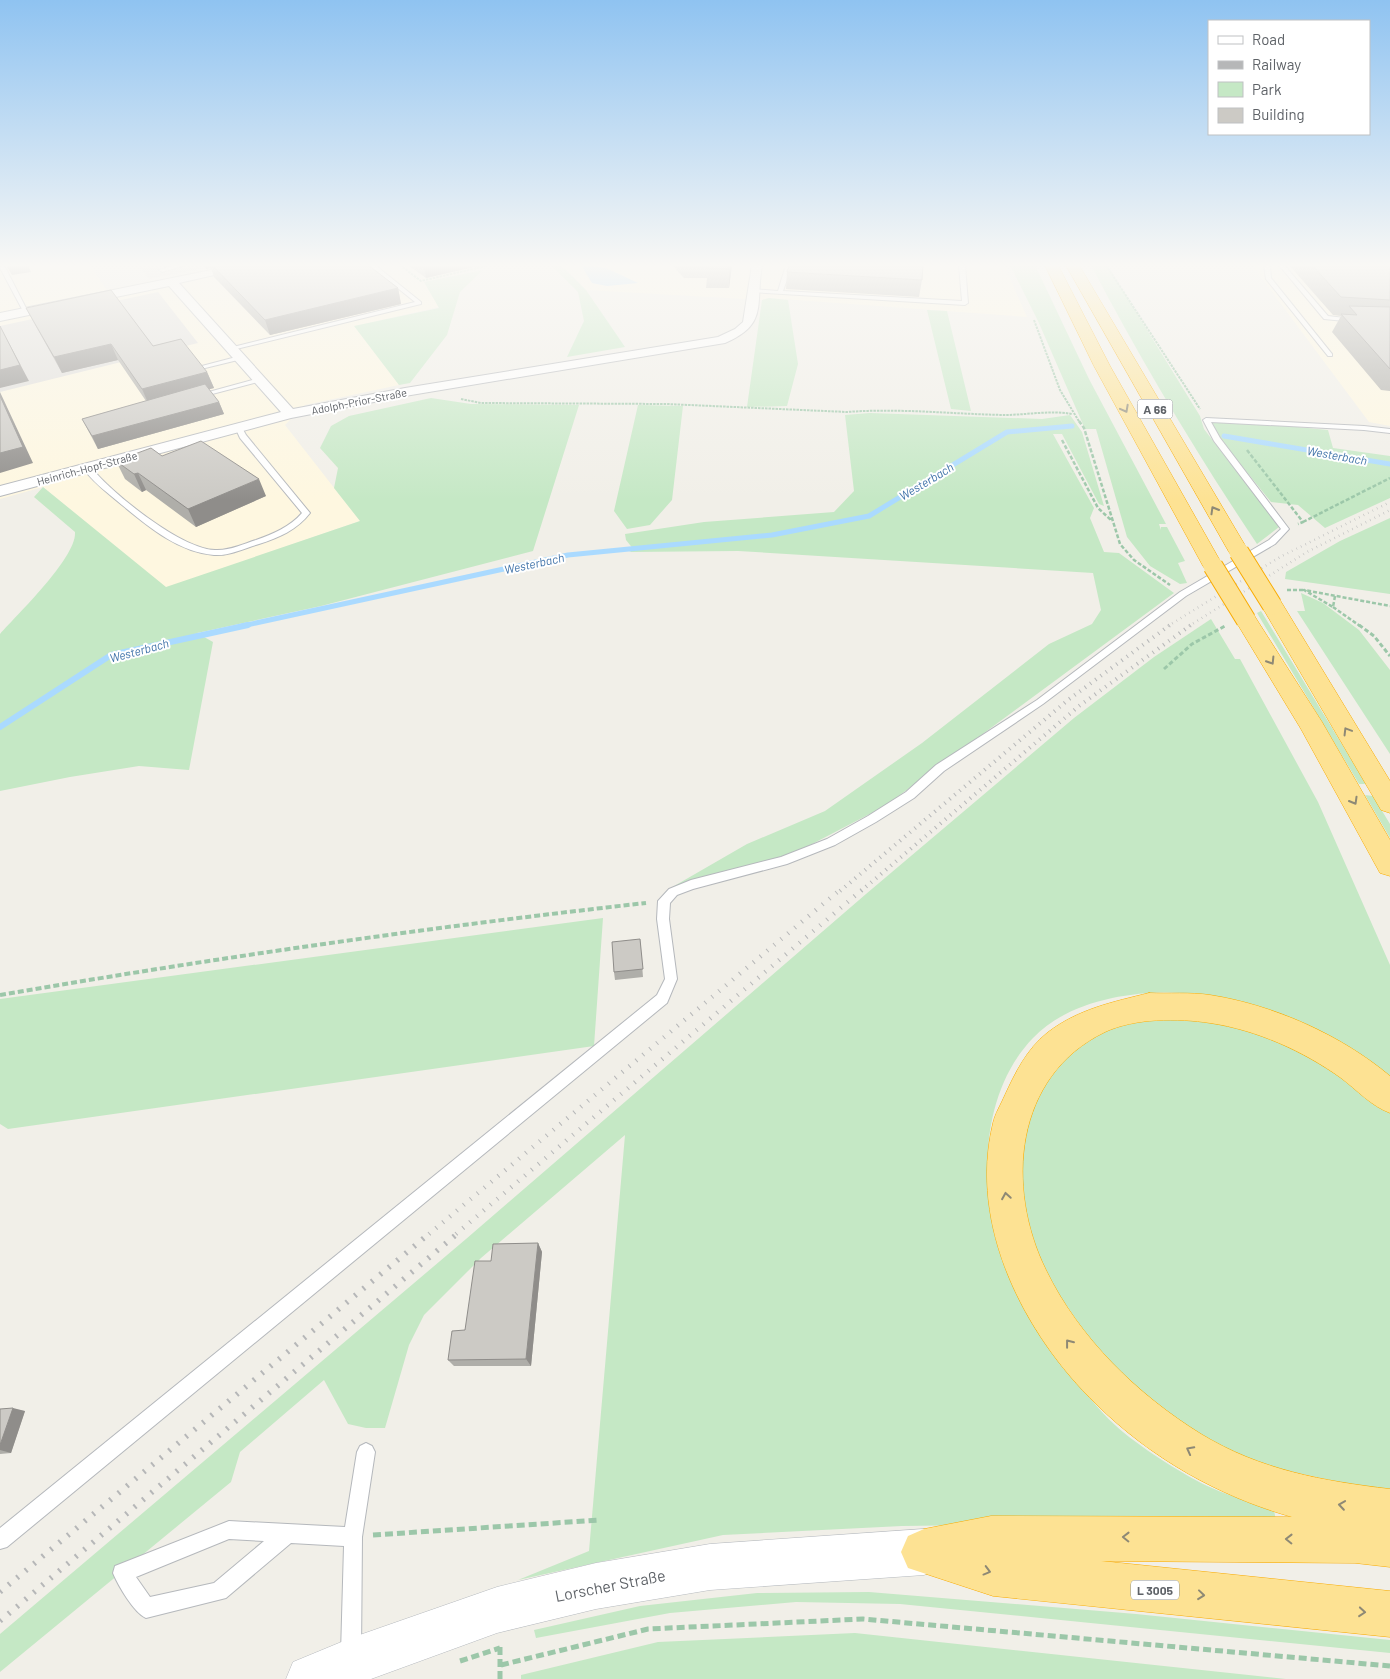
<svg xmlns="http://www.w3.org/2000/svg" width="1390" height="1679" font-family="Barlow,sans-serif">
	<rect width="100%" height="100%" fill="#f1efe8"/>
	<path fill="#fef7e0" d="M 0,265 L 89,265 L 107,290 L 230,265 L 495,265 L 424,282 L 439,307 L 355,326 L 399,385 L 305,405 L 285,425 L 360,521 L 166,588 L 43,487 L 0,499 Z
		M 561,265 L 1004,265 L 1027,317 L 769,298 L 762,300 L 586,290 Z
		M 1252,265 L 1390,265 L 1390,426 L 1369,422 Z"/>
	<path fill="#e0deda" d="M 138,265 L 220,265 L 149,279 Z
		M 158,292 L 198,343 L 0,392 L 0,326 Z"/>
	<path fill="#c5e8c5" d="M 551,265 L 561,265 L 586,290 L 625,347 L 567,357 L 584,321 L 578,292 Z
		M 1010,265 L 1035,265 L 1089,379 L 1166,524 L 1159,524 L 1161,530 L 1161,527 L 1167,527 L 1185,561 L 1178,563 L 1187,583 L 1180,584 L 1150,566 L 1127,537 L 1096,429 L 1085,429 L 1038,321 Z
		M 1091,265 L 1107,265 L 1200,416 L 1204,429 L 1279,527 L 1257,544 C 1197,454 1141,361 1091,265 Z
		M 483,270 L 460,292 L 447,335 L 410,383 L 399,385 L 354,326 L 439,308 L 424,282 Z
		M 769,298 L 788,300 L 798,364 L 787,406 L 747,407 L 762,300 Z
		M 927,310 L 947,311 L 971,411 L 951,409 Z
		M 431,398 L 471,404 L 579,405 L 533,551 L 321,606 L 197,633 L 213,642 L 189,770 L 139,766 L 70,777 L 0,791 L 0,634 C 18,614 77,557 75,532 L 34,497 L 43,487 L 166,587 L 360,521 L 334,488 L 338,468 L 320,448 L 331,426 L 349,416 Z
		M 638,405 L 683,406 L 672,500 L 650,525 L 627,529 L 614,511 Z
		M 870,413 L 1042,419 L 1070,415 L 1082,432 L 1104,506 L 1099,504 L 1062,434 L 1053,434 L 1094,508 L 1090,518 L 1104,552 L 1119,553 L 1174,593 L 885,806 L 791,855 L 669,889 L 747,844 L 825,811 L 922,743 L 1049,644 L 1092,624 L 1101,610 L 1093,573 L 738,551 L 629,552 L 634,550 L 626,540 L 625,534 L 704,522 L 834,512 L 854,491 L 845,415 Z
		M 1249,422 L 1328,430 L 1333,448 L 1390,456 L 1390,498 L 1325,528 L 1298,505 L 1271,502 L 1212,429 L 1210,423 Z
		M 1390,518 L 1390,594 L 1285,579 L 1286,572 L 1340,541 Z
		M 1301,593 L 1323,603 L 1359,630 L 1390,670 L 1390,754 L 1297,611 L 1305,611 Z
		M 1261,611 L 1366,784 L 1359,784 L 1257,613 Z
		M 1211,619 L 1235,659 L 1240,659 L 1318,802 L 1390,965 L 1390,1079 C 1331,1031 1261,999 1184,993 C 1134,990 1069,1000 1033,1038 C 983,1090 980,1173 996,1239 C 1002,1267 1019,1291 1034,1315 C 1059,1354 1081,1393 1115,1425 C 1135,1444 1186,1477 1212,1488 C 1232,1497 1254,1503 1274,1510 L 1276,1521 L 902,1526 L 723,1535 L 518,1580 L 589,1551 L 625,1135 L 481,1258 L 424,1315 L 409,1345 L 385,1428 L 366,1428 L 348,1424 L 324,1380 L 240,1452 L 231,1482 L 0,1672 L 0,1634 L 466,1239 L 866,894 L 1074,718 L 1154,657 Z
		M 1365,795 L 1373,796 L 1390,824 L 1390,838 Z
		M 603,918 L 594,1046 L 8,1129 L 0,1124 L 0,999 Z
		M 1149,1016 L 1226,1023 L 1304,1050 L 1390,1111 L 1390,1493 L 1247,1462 L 1208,1442 L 1120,1375 L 1090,1340 L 1054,1287 L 1035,1247 L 1021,1196 L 1020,1152 L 1036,1091 L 1057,1061 L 1099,1030 Z
		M 869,1592 L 1136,1614 L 1390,1640 L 1390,1653 L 900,1604 L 796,1602 L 670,1613 L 536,1638 L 534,1630 L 640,1606 L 757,1593 Z
		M 855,1633 L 1286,1679 L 521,1679 L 521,1675 L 658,1642 Z"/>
	<path fill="#aadaff" d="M 581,265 L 606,268 L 638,283 L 607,286 L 592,283 Z"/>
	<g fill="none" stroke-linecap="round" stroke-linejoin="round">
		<path stroke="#aadaff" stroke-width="5" d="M 1224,436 L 1390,464
			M 242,626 L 568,555 L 772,535 L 869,516 L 1007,432 L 1072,426"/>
		<path stroke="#aadaff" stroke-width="6" d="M 0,727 L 111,655 L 248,625"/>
		<defs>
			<path id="lane" d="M 2,265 L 5,267 L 28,312 L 23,311 L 0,268 Z
				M 176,265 L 186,265 L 162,272 L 159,270 Z
				M 369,265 L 375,265 L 421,302 L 421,304 L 232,350 L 229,348 L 415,302 Z
				M 786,265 L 792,265 L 783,291 L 962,301 L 959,265 L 965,265 L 968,303 L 965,305 L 751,292 L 753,289 L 778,291 Z
				M 1264,265 L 1270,265 L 1271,278 L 1332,354 L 1332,356 L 1328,356 L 1266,279 Z
				M 1279,265 L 1284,265 L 1328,316 L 1353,319 L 1356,321 L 1355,322 L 1324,319 Z
				M 240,356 L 243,358 L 242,359 L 201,369 L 198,367 Z
				M 260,378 L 263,380 L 262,381 L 197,398 L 194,396 Z
				M 1206,418 L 1364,426 L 1390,429 L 1390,433 L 1364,430 L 1211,422 L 1220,438 L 1289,529 L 1275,544 L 1186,596 L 1043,704 L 944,771 L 914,798 L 876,822 L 835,845 L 787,864 L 693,889 L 677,895 L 670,903 L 669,919 L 677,979 L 667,1003 L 7,1547 L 0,1549 L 0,1528 L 657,995 L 665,979 L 657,919 L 658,901 L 669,889 L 691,880 L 781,857 L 827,839 L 868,816 L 906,792 L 936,765 L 1037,700 L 1180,592 L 1269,540 L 1281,529 L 1214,441 L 1203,420 Z
				M 239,425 L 241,426 L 246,435 L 310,513 C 297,530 278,538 259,544 C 245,548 229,556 214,555 C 176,552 144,523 116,500 C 104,490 92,481 83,468 L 90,466 C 111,493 181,549 215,550 C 229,551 243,544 256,540 C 273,534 290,527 302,513 L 240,438 L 235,427 Z
				M 366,1443 L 372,1446 L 375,1452 L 362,1537 L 361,1653 L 358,1660 L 351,1663 L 344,1660 L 341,1653 L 344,1546 L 291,1543 L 226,1598 L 146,1618 C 134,1613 118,1585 113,1573 L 115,1566 L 229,1521 L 345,1527 L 357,1452 L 360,1446 ZM 229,1539 L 264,1541 L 214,1583 L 150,1597 L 136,1577 Z"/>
			<path id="street" d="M 236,265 L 258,265 L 179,283 L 293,409 L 405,388 L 718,337 L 735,329 L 743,322 L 752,265 L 762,265 C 755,305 769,324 725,343 L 405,396 L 291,418 L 0,496 L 0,486 L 281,412 L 169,286 L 0,321 L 0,313 Z"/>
			<path id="secondary" d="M 924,1529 L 940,1536 L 947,1552 L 940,1568 L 924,1575 L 710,1590 L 596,1609 L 497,1633 L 371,1679 L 286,1679 L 293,1662 L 351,1638 L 497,1587 L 596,1563 L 710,1544 Z"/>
			<path id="highway" d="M 1045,265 L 1058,265 L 1110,366 L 1223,566 L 1220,570 L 1213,572 L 1206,570 L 1203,566 L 1094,366 Z
				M 1066,265 L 1079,265 L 1249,552 L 1246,556 L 1239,558 L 1232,556 L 1229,552 Z
				M 1272,598 L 1280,600 L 1283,605 L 1390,781 L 1390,813 L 1381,810 L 1261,605 L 1264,600 Z
				M 1246,613 L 1254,615 L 1257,620 L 1322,722 L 1390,840 L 1390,876 L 1380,873 L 1301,729 L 1235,620 L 1238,615 Z
				M 1149,993 C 1169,994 1190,992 1210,995 C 1274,1005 1341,1035 1390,1076 L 1390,1113 C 1371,1106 1357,1090 1341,1078 C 1303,1051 1257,1030 1210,1023 C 1178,1018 1135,1018 1105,1032 C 1014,1076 1005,1187 1046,1270 C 1079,1338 1138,1395 1201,1434 C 1260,1470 1323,1481 1390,1489 L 1390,1567 L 1355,1563 L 1101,1561 L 1390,1591 L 1390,1637 L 993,1596 L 908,1568 L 901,1552 L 908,1536 L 924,1529 L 991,1516 L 1292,1517 C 1218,1496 1151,1458 1096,1404 C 1024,1334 968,1225 993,1123 C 995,1114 1001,1104 1005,1095 C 1015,1073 1027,1049 1047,1033 C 1078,1009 1113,1002 1149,993 Z"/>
		</defs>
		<use href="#lane" stroke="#b5b8bc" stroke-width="2"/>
		<use href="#street" stroke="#b5b8bc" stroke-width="2"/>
		<use href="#secondary" stroke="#b6babf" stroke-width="1"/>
		<use href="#highway" stroke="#f9ab00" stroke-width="1"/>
		<path stroke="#9cc7a9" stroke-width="2" stroke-dasharray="2.5 1" stroke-linecap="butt" d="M 400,265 L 421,281 L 490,265
			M 1106,265 L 1200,409
			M 1034,320 L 1060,390 L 1080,423
			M 461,399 L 481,403 L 667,404 L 847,412 C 899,408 951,414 1004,415 C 1026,415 1051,410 1072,414"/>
		<path stroke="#9cc7a9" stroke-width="2.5" stroke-dasharray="4 2" stroke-linecap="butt" d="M 1079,421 L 1084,428 L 1120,544 L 1134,560 L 1170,585
			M 1062,440 L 1098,508 L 1112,521
			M 1247,450 L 1303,522 L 1298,524
			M 1303,522 L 1390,478
			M 1287,590 L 1304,590
			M 1335,596 L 1333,607 L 1304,590 L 1390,606
			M 1333,607 L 1360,626"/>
		<path stroke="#9cc7a9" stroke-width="3" stroke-dasharray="4.5 2.5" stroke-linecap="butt" d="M 1359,625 L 1374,636 L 1390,656
			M 1164,669 L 1192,644 L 1225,626"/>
		<path stroke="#9cc7a9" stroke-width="4" stroke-dasharray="6 3" stroke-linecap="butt" d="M 0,995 C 215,958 430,927 646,903"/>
		<path stroke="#9cc7a9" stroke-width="5" stroke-dasharray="8 4" stroke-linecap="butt" d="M 373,1535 L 600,1520
			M 500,1647 L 500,1679
			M 460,1661 L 500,1648
			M 501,1665 L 648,1629 L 863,1619 L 1390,1666"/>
		<use href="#lane" fill="#fff" fill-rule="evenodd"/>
		<use href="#street" fill="#fff" fill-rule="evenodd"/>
		<use href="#secondary" fill="#fff" fill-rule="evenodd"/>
		<use href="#highway" fill="#fde293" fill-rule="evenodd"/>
		<path stroke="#b6b7b8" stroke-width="2.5" stroke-dasharray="0.5 4.5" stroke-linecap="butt" d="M 1168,626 L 1280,557 L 1390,502
			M 1189,626 L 1307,552 L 1390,510"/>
		<path stroke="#b6b7b8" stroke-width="4" stroke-dasharray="1 5.5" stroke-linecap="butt" d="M 840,891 L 1068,700 L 1170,625
			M 861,891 L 1079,706 L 1191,625"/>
		<path stroke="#b6b7b8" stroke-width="4.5" stroke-dasharray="1 8" stroke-linecap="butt" d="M 429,1234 L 841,889
			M 456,1234 L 863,889"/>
		<path stroke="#b6b7b8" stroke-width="5.5" stroke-dasharray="2 9" stroke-linecap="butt" d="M 0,1592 L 430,1233
			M 0,1621 L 458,1233"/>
		<defs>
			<path id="highway-bridge" d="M 1239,552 L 1272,605
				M 1213,566 L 1246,620"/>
		</defs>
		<use href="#highway-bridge" stroke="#f9ab00" stroke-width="21" stroke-linecap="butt"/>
		<use href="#highway-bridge" stroke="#fde293" stroke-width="19"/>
	</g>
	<path fill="#afaea9" d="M 203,265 L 368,265 L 398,288 L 401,304 L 270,335 L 214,277 L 211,268 L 206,269 Z
		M 408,265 L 482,265 L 426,278 Z
		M 672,265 L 732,265 L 729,288 L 706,288 L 707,278 L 684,278 Z
		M 1289,265 L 1390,265 L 1390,391 L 1381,390 L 1332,332 L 1341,316 L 1333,315 Z
		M 787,272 L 922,280 L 919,297 L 786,289 Z
		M 26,308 L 153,346 L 207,372 L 214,388 L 209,389 L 219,402 L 224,414 L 98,449 L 82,419 L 146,401 L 118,360 L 62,373 L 34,323 Z
		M 162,456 L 266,496 L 196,527 L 146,490 L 142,492 L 125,479 L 116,461 Z
		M 640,939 L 643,977 L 615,980 L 614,972 Z
		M 538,1243 L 542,1252 L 531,1366 L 454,1366 L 448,1360 L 465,1330 Z
		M 0,1409 L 25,1411 L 11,1453 L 0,1454 Z"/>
	<path fill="#8f8d8a" d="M 6,265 L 28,265 L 31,272 L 12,275 Z
		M 205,265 L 210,265 L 211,268 L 206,269 Z
		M 424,265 L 482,265 L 426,278 Z
		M 730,265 L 732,265 L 729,288 L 729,269 Z
		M 398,288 L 401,304 L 270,335 L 265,320 Z
		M 2,330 L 29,381 L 0,388 L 0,370 Z
		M 111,344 L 118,360 L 62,373 L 54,357 Z
		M 207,372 L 214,388 L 149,405 L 142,389 Z
		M 0,392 L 33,463 L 0,473 Z
		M 219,402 L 224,414 L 98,449 L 92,436 Z
		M 138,473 L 146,490 L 142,492 L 134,474 Z
		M 259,479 L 266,496 L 196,527 L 188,509 Z
		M 538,1243 L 542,1252 L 531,1366 L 526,1359 Z
		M 13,1408 L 25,1411 L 11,1453 L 0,1450 L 0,1445 Z"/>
	<path fill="#cccac5" stroke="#8f8d8a" d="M 212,265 L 368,265 L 398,288 L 265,320 Z
		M 707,265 L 730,265 L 729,269 L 707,268 Z
		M 789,265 L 923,265 L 922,280 L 787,272 Z
		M 1312,265 L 1390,265 L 1390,300 L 1341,297 Z
		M 111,290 L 153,346 L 181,339 L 207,372 L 142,389 L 111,344 L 54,357 L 26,308 Z
		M 1349,306 L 1390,307 L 1390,369 L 1341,314 L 1357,315 Z
		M 0,326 L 20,365 L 0,370 Z
		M 205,384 L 219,402 L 92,436 L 82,419 Z
		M 0,396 L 23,447 L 0,453 Z
		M 201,441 L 259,479 L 188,509 L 138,473 L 134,474 L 116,461 L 151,448 L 162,456 Z
		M 640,939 L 643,969 L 614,972 L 612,942 Z
		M 538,1243 L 526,1359 L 448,1360 L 452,1331 L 465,1330 L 475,1261 L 491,1261 L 493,1244 Z
		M 13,1408 L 0,1445 L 0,1409 Z"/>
	<defs><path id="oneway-chevron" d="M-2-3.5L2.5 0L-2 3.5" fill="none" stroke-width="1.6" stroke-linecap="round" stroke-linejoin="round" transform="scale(1.25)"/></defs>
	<g stroke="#8e8975">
		<use href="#oneway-chevron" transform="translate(1125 409) rotate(62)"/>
		<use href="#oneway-chevron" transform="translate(1214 510) rotate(-120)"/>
		<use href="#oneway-chevron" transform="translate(1271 661) rotate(58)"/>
		<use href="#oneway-chevron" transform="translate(1347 731) rotate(-121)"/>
		<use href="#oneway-chevron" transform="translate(1354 801) rotate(60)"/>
		<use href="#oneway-chevron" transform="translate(1006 1196) rotate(-99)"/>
		<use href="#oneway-chevron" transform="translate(1069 1343) rotate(-128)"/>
		<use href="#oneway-chevron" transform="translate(1190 1450) rotate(-152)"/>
		<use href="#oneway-chevron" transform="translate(1342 1505) rotate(-172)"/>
		<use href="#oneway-chevron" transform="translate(1126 1537) rotate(-179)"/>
		<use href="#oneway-chevron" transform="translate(1289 1539) rotate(-179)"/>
		<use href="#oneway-chevron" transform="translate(987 1571) rotate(15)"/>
		<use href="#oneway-chevron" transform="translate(1201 1595) rotate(6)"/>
		<use href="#oneway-chevron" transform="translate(1362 1612) rotate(5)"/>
	</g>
	<linearGradient id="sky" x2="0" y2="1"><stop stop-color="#8fc3f1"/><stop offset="0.53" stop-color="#f9f8f5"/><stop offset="1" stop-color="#f9f8f5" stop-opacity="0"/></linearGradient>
	<rect width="1390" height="500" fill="url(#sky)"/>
	<g text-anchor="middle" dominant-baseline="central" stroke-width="4" stroke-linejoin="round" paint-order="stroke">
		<g font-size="11" fill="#5f6368" stroke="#fff">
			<text transform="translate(359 401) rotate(-11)">Adolph-Prior-Straße</text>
			<text transform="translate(87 468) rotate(-15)">Heinrich-Hopf-Straße</text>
		</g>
		<g fill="#fff" stroke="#8f9295" stroke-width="1">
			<rect x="1137.5" y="399.5" width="35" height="19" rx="4"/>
			<rect x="1131" y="1580.5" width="48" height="19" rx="4"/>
		</g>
		<g font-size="12" font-weight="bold" fill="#5f6368">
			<text x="1155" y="409">A 66</text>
			<text x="1155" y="1590">L 3005</text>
		</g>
		<g font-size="12" font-style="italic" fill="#4174aa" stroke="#fff">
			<text transform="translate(1337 455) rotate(10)">Westerbach</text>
			<text transform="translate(926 481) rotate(-31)">Westerbach</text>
			<text transform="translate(534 563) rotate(-12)">Westerbach</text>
			<text transform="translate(139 650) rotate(-15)">Westerbach</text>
		</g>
		<g font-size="16" fill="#5f6368" stroke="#fff">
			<text transform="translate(610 1585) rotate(-11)">Lorscher Straße</text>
		</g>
	</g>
	<rect x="1208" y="20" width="162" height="115" fill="#ffffff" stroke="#bfc1c3"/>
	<rect x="1218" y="36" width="25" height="8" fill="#ffffff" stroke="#bfc1c3"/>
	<text x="1252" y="45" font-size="15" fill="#5f6368">Road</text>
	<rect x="1218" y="61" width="25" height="8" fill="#b6b7b8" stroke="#bfc1c3"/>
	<text x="1252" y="70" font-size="15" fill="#5f6368">Railway</text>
	<rect x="1218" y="82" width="25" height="15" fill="#c5e8c5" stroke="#bfc1c3"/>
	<text x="1252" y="95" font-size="15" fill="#5f6368">Park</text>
	<rect x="1218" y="108" width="25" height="15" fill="#cccac5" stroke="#bfc1c3"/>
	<text x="1252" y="120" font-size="15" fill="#5f6368">Building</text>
</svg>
